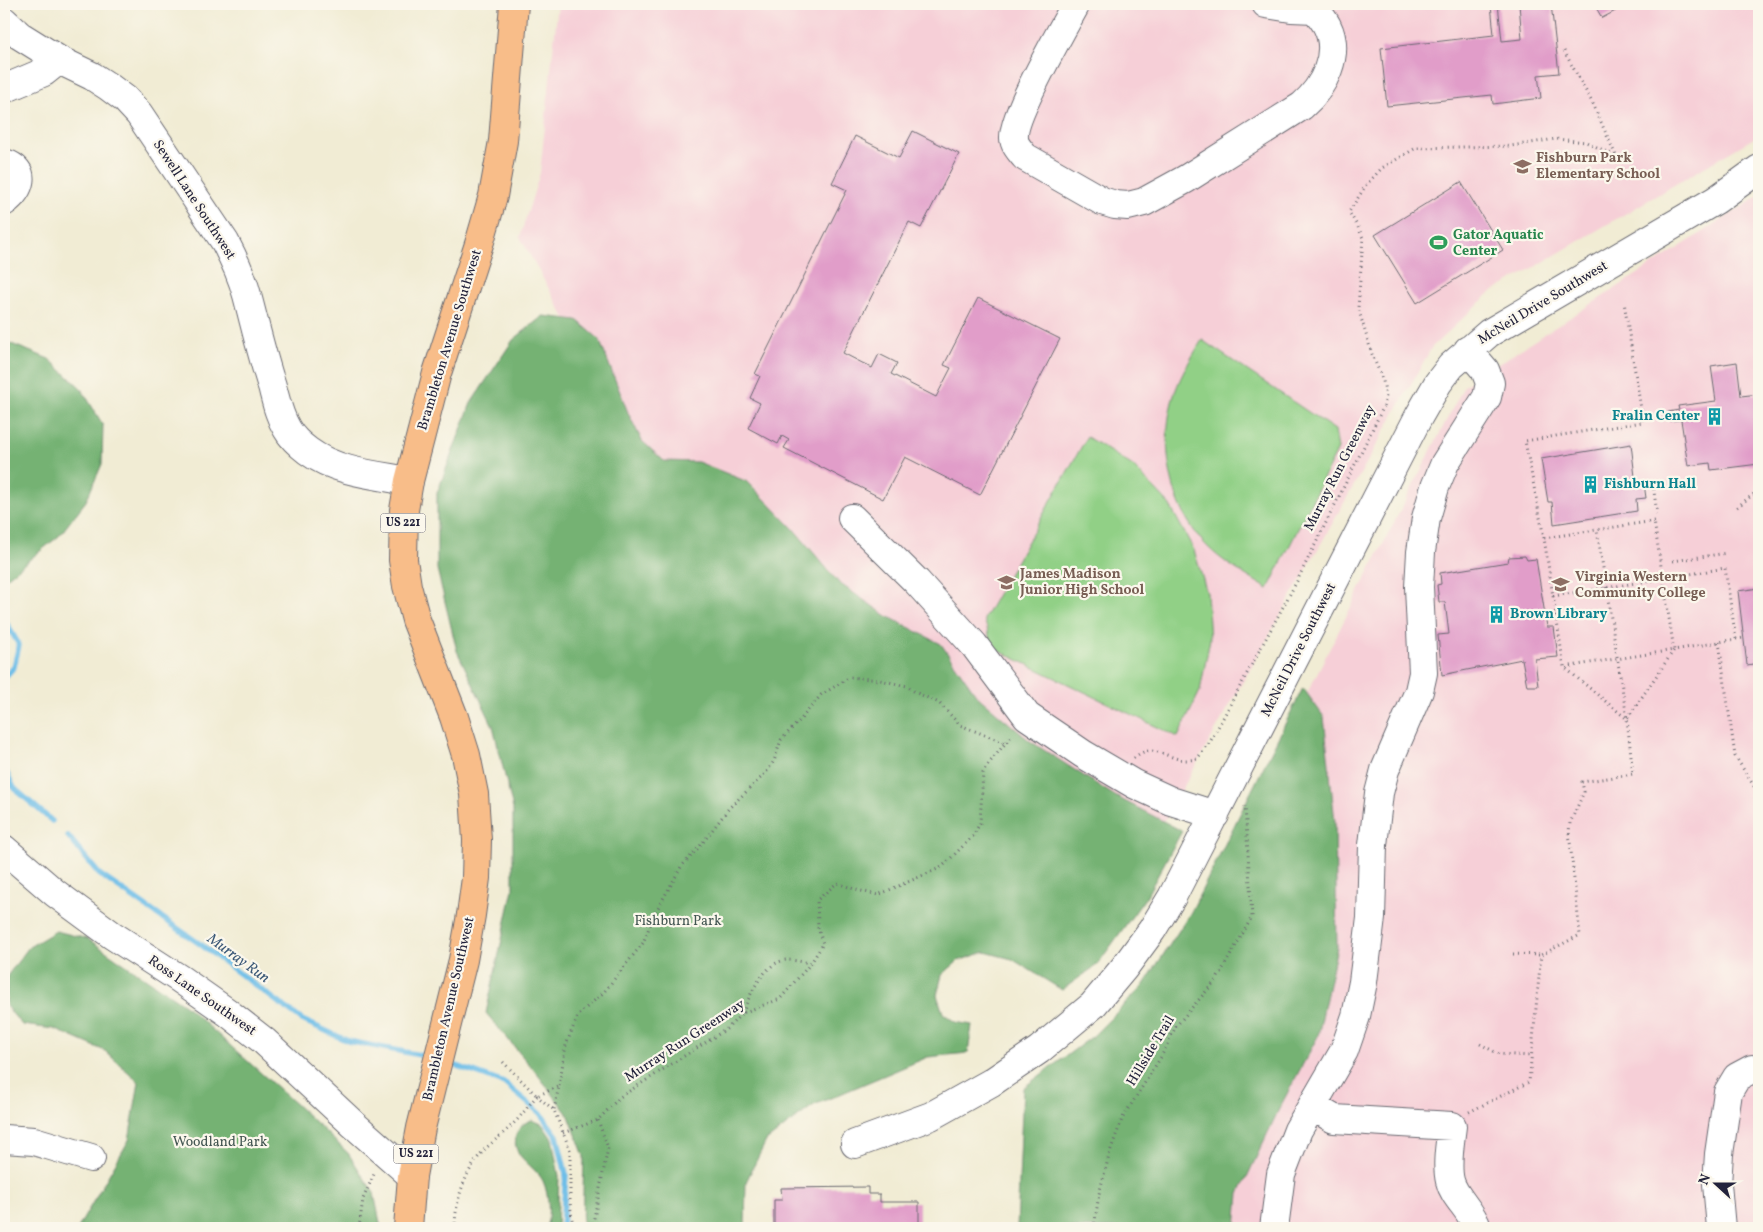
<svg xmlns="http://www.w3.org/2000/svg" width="1763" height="1232" font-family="Vollkorn,serif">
	<rect width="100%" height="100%" fill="#fbf7ec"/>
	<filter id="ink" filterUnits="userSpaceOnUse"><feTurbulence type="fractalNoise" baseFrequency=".02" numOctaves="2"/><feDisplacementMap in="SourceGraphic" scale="10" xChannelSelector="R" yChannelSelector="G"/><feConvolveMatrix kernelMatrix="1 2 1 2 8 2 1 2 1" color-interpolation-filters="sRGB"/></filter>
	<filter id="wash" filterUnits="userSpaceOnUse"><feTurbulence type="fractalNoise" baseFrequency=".0096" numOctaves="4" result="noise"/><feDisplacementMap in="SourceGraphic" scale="20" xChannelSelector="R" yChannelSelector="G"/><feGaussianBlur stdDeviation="1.12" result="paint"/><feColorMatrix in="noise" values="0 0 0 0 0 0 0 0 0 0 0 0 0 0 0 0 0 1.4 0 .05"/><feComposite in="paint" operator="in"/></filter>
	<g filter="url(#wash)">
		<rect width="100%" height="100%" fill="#f1ecd4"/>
		<path fill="#f6cfd7" d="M 558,4 L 1759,4 L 1759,135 L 1489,294 L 1432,347 L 1166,818 L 929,972 L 520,237 L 540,173 Z
			M 1759,196 L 1759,1228 L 1156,1228 L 1261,783 L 1464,386 Z"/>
		<path fill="#91d086" stroke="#5a7960" d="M 1202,340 L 1335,430 L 1338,449 L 1268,589 C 1246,575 1221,562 1203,542 C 1171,506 1160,448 1172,402 C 1178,379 1190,360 1202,340 Z
			M 1087,437 L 1133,466 L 1169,504 L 1194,550 L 1207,593 L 1210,639 L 1200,691 L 1178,737 L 993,648 L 984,619 Z"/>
		<path fill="#74b273" stroke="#4b6a57" d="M 543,316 L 577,320 L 599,339 L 629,415 L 642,441 L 664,461 L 698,462 L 748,482 L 791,526 L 839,583 L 887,616 L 941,644 L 977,696 L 1030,741 L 1115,796 L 1182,831 L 1146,897 L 1097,965 L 1062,990 L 1012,959 L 985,952 L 958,961 L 942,975 L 937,995 L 943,1013 L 955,1022 L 972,1025 L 968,1053 L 928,1057 L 814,1105 L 766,1141 L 746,1182 L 745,1228 L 582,1228 L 584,1156 L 569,1116 L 538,1075 L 486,1013 L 513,889 L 513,809 L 493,726 L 457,651 L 437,569 L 437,493 L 471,403 L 513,340 Z
			M 4,343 L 9,343 L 49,359 L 81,388 L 103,425 L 102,464 L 86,501 L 59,536 L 4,580 Z
			M 1303,688 L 1324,717 L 1335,822 L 1337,947 L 1318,1036 L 1280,1107 L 1239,1194 L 1236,1228 L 1017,1228 L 1023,1088 L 1093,1036 L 1143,986 L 1191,912 Z
			M 56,931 L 88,939 L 186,1006 L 300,1108 L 348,1153 L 374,1193 L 381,1228 L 78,1228 L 129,1140 L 139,1082 L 105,1051 L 54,1029 L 22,1025 L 6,1006 L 7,976 L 29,947 Z
			M 532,1120 L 542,1124 L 552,1139 L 559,1176 L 557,1228 L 546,1228 C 550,1216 549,1194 543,1181 C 535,1165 511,1158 516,1136 C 519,1127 523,1123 532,1120 Z"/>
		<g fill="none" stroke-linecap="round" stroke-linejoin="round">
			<path stroke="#6dbee8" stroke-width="5.5" d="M 4,619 L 19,645 L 14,667 L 4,678
				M 4,768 L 14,788 L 52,821
				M 68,836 L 99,874 L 200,944 L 302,1020 L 348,1041 L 420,1055
				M 457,1066 L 504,1083 L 540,1113 L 557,1136 L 566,1174 L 562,1228"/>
		</g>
		<g id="blocks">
			<path fill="#e19dc9" d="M 1491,4 L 1498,4 L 1502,41 L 1522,39 L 1519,4 L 1551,4 L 1559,73 L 1538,75 L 1541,98 L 1493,104 L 1492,95 L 1387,106 L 1381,48 L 1494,35 Z
				M 1594,4 L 1629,4 L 1602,18 Z
				M 913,131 L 959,154 L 921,228 L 909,222 L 843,353 L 872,368 L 879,354 L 897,363 L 891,374 L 936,397 L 951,368 L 944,365 L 978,298 L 1060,339 L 980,495 L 905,457 L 883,499 L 784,448 L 789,440 L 782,436 L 778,444 L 748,428 L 760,403 L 750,398 L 760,376 L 755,374 L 847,190 L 832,183 L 855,136 L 899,158 Z
				M 1461,182 L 1503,250 L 1417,303 L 1375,235 Z
				M 1737,362 L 1741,396 L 1759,394 L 1759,464 L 1711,470 L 1710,463 L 1688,466 L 1681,420 L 1670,421 L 1668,412 L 1679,410 L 1678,406 L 1716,401 L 1711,366 Z
				M 1631,444 L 1636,485 L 1644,484 L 1646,498 L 1636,499 L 1637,511 L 1554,524 L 1552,502 L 1548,502 L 1541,459 Z
				M 1525,556 L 1527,560 L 1536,559 L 1547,627 L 1554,627 L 1558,657 L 1535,659 L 1538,686 L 1527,686 L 1522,659 L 1442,675 L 1438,635 L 1449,634 L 1445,602 L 1439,602 L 1437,585 L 1441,584 L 1440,573 L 1508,562 L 1509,557 Z
				M 1759,588 L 1759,663 L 1747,665 L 1738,591 Z
				M 868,1187 L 868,1194 L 880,1194 L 880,1202 L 919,1202 L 919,1228 L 774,1228 L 774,1200 L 782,1200 L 781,1188 Z"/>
		</g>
	</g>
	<g filter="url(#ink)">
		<use href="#blocks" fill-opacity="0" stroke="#6a6971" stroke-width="1"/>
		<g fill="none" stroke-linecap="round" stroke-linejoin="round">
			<defs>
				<path id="minor" d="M 1076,4 C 1063,28 1012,116 1014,138 C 1014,145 1021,152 1025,157 L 1102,201 L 1115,205 L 1128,206 L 1144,202 L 1186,179 L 1302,106 C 1324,87 1341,54 1327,26 C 1323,18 1316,11 1311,4
					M 1266,4 L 1291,8 L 1315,9
					M 4,21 L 19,35 L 59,60 L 92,76 L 109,87 L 125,99 L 139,114 L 225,242 C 234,259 242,276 247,295 C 255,325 262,356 272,386 C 276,401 279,416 287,429 C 292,438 300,445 308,451 C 336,472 376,475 409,481
					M 4,89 L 44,72 L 59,60
					M 4,163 C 29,170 20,190 4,202
					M 852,518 L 917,582 L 974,645 L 1027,716 L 1083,754 L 1134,784 L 1171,801 L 1215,815
					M 4,849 L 55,893 L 112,935 L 180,979 L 227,1012 L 264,1041 L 353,1124 L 412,1176
					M 1312,1106 L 1334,1119 L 1452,1126 C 1450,1143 1446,1165 1450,1181 C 1454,1198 1472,1210 1477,1228
					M 4,1139 L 34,1141 L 91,1158
					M 855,1144 L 931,1116 L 992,1082 L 1039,1050 L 1093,1005 L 1124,968 L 1152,930 L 1172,897 L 1419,416 L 1438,383 L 1451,366 L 1489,333 L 1716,200 L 1759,169
					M 1274,1228 L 1281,1174 L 1298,1130 L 1344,1051 L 1356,1016 L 1363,982 L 1371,918 L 1373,845 L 1379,793 L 1385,770 L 1419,691 L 1423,673 L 1419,587 L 1421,552 L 1426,518 L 1435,487 L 1445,463 L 1487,397 L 1490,383 L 1485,370 L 1468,350
					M 1721,1228 L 1717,1184 L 1719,1154 L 1728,1092 L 1737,1077 L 1752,1069"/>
				<path id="major" d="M 408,1228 L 412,1176 L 421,1128 L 463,960 L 471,915 L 476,878 L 477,840 L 474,794 L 466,755 L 454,717 L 416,620 L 407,586 L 403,560 L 404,510 L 409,481 L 437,373 L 480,241 L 493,196 L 503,141 L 514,4"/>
			</defs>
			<use href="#minor" stroke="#6a6971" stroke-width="30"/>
			<use href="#major" stroke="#6a6971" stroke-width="30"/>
			<path stroke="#6a6971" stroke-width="3" stroke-dasharray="1 4" stroke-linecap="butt" d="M 1564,51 L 1593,104 L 1616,156
				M 1653,484 L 1657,514
				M 1737,507 L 1759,490
				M 1544,538 L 1525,441 L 1643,422 L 1624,302
				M 1673,561 L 1727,553
				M 1553,596 C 1611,587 1668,578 1725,568 L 1736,639 L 1674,650 L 1627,719 L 1564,667 L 1544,538 L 1654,521 L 1674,650 L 1564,667
				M 1736,639 L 1744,638
				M 1719,642 L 1735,756 L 1759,794
				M 1134,758 C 1151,742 1166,758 1184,760 C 1188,760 1193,760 1197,759 L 1210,742 L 1297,581 L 1384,406 L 1386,396 L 1383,381 L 1372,354 L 1358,308 L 1363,238 L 1358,227 L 1349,212 L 1366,185 L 1382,168 L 1416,148 L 1511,146 L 1556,139 L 1586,142 L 1616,156
				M 1513,954 L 1541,955
				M 743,1013 C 749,995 765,961 787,960 C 794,960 803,962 811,963
				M 1480,1044 L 1499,1054 L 1531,1056
				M 503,1062 L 537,1096 L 559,1086 L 554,1110
				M 559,1086 L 566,1045 L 578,1015 L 604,992 L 643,943 L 654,915 L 681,867 L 701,845 L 729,808 L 766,773 L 774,761 L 781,740 L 801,719 L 821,695 L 850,677 L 880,680 L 907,686 L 915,692 L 939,703 L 960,725 L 1005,743
				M 1469,1112 L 1529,1082 L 1541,955 L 1580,935 L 1569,832 L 1570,823 L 1584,792 L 1582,782 L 1633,774 L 1627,719 L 1597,530
				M 563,1133 L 598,1120 L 620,1097 L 728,1028 L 742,1013 L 780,999 L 811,963 L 823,944 L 818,928 L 817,900 L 837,883 L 857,890 L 878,895 L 942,867 L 973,836 L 980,823 L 983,773 L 990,762 L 1013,734
				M 359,1228 L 363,1199 L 375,1172
				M 455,1228 C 455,1199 466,1169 486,1148 C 495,1140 504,1133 512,1125 C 522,1116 528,1105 537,1096 L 554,1110 L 570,1150 L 570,1202 L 573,1228
				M 592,1228 L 608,1148 L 598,1120
				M 1094,1228 L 1099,1194 L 1110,1152 L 1122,1119 L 1161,1057 L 1176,1026 L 1217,979 L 1252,917 L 1245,806"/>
			<use href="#minor" stroke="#fff" stroke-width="28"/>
			<use href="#major" stroke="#f8bd89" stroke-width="28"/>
		</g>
	</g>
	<defs>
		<symbol id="school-bare" viewBox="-9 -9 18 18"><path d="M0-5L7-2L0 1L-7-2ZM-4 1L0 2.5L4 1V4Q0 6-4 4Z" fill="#8d6e63" stroke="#fbf7ec" stroke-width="2.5" paint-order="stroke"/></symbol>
		<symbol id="stadium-bare" viewBox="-9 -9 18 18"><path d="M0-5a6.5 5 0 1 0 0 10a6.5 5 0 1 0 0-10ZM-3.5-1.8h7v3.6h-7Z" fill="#2e9e5b" stroke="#fbf7ec" stroke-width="2.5" paint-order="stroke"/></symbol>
		<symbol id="building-bare" viewBox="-9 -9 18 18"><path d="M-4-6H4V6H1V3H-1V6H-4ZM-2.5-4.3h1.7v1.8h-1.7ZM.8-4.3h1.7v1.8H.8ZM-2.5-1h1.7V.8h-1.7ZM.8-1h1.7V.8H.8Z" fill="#0f9aa8" stroke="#fbf7ec" stroke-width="2.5" paint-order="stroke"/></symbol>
		<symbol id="university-bare" viewBox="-9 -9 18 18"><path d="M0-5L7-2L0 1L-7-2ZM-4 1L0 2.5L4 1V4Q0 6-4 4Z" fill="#8d6e63" stroke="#fbf7ec" stroke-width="2.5" paint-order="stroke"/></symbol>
	</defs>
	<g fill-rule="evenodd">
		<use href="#school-bare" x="1510" y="154" width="25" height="25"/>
		<use href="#stadium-bare" x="1426" y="230" width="25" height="25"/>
		<use href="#building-bare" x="1702" y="404" width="25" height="25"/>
		<use href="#building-bare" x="1578" y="472" width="25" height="25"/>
		<use href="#school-bare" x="994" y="570" width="25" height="25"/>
		<use href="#university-bare" x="1548" y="572" width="25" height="25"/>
		<use href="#building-bare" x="1484" y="602" width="25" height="25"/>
	</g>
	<g text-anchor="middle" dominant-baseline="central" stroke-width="4.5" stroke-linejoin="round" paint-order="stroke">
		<g fill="#fbf7ec" stroke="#636270" stroke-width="1">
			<rect x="380.5" y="513.5" width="45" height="19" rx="4"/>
			<rect x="393.5" y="1144.5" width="45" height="19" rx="4"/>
		</g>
		<g font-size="12" font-weight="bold" fill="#22223b">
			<text x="403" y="523">US 221</text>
			<text x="416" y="1154">US 221</text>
		</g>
		<g font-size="14" font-weight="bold" fill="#785e54" stroke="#fbf7ec" text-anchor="start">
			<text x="1536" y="158">Fishburn Park<tspan x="1536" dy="16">Elementary School</tspan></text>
			<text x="1020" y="574">James Madison<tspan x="1020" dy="16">Junior High School</tspan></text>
			<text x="1575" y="577">Virginia Western<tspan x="1575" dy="16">Community College</tspan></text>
		</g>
		<g font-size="14" fill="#22223b" stroke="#fbf7ec">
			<text transform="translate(194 200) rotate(57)">Sewell Lane Southwest</text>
			<text transform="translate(1543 303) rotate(-31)">McNeil Drive Southwest</text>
			<text transform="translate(450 340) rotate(-73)">Brambleton Avenue Southwest</text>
			<text transform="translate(1340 468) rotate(-63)">Murray Run Greenway</text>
			<text transform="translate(1299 650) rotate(-63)">McNeil Drive Southwest</text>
			<text transform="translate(202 996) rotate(35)">Ross Lane Southwest</text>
			<text transform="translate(449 1009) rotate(-77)">Brambleton Avenue Southwest</text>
			<text transform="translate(685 1041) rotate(-33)">Murray Run Greenway</text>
			<text transform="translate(1151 1051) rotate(-59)">Hillside Trail</text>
		</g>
		<g font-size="14" font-weight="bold" fill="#27864d" stroke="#fbf7ec" text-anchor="start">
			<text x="1453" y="235">Gator Aquatic<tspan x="1453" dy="16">Center</tspan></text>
		</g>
		<g font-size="14" font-weight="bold" fill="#0d838f" stroke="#fbf7ec" text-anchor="start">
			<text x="1700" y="416" text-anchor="end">Fralin Center</text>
			<text x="1604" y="484">Fishburn Hall</text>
			<text x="1510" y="614">Brown Library</text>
		</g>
		<g font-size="14" fill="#435652" stroke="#fbf7ec">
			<text x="678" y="921">Fishburn Park</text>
			<text x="220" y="1142">Woodland Park</text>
		</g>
		<g font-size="15" font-style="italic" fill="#3c5978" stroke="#fbf7ec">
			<text transform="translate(238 959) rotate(36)">Murray Run</text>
		</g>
	</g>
	<rect width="1763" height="1232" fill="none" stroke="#fbf7ec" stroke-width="20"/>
	<g transform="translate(1716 1184) rotate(291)" stroke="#fbf7ec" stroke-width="4" paint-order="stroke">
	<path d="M0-4L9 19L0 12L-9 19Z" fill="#22223b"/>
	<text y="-8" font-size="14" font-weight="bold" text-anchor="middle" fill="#22223b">N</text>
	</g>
</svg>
